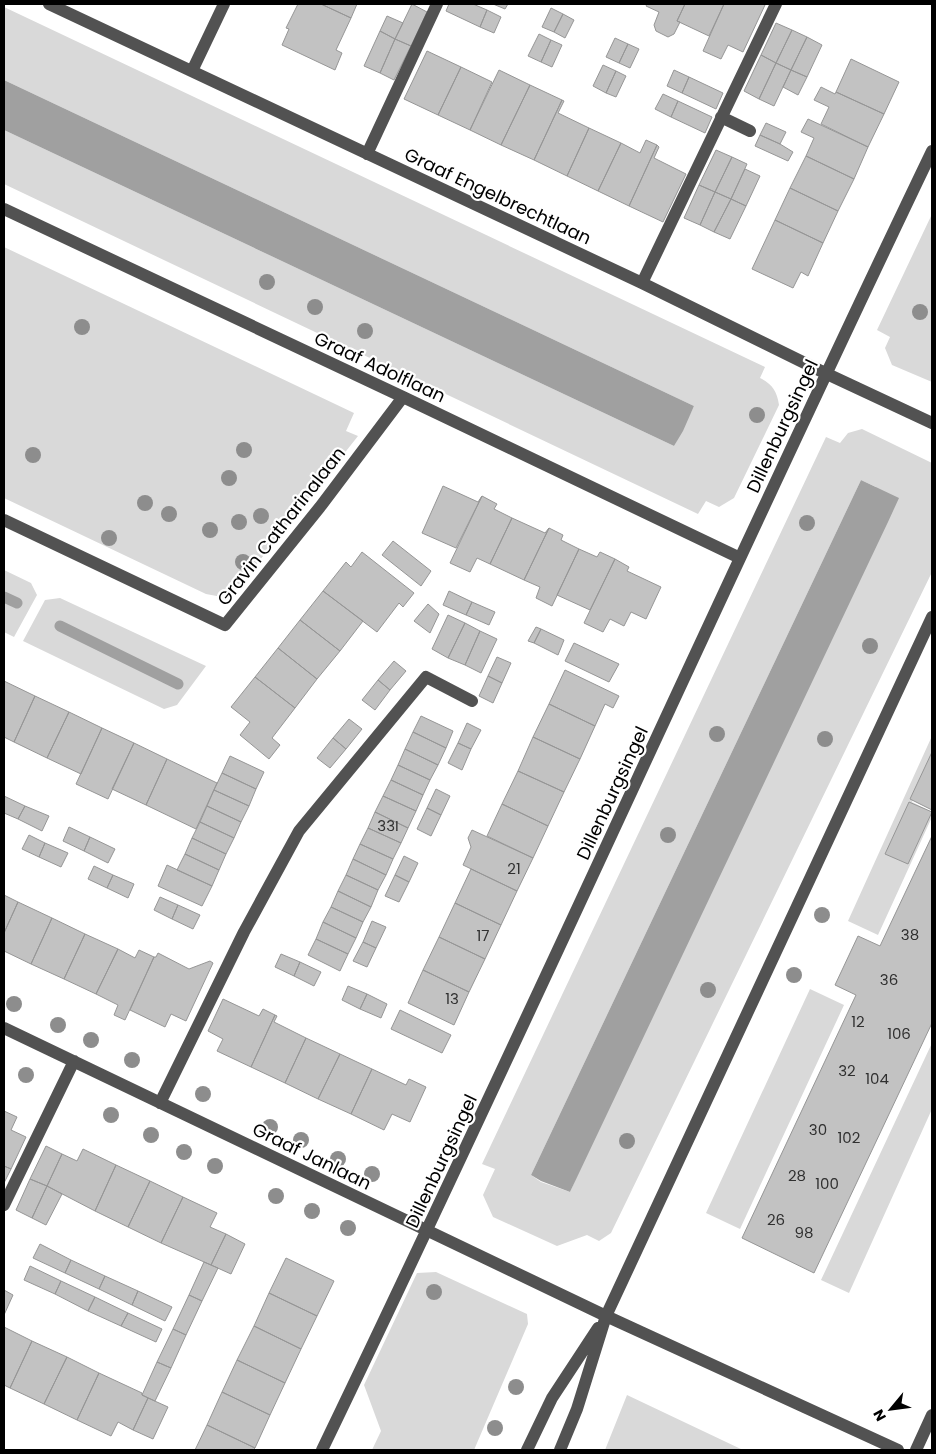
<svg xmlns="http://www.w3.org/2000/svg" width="936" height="1454" font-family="Poppins,sans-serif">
	<rect width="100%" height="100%" fill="#fff"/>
	<path fill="#d9d9d9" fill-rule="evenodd" d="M 4,7 L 765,367 L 760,378 C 772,384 777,391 779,405 L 734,498 L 719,507 L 706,501 L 698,514 L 4,184 L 4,130 L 674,446 L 694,406 L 4,80 Z
		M 932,214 L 932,382 L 892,365 L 885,348 L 890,337 L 877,330 Z
		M 4,247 L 354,413 L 346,431 L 358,436 L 237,589 L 222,597 L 206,594 L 4,498 Z
		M 862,429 L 932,463 L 932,572 L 611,1233 L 599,1241 L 587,1235 L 557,1246 L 493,1217 L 483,1195 L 495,1169 L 482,1164 L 826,437 L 840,443 L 848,433 ZM 861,480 L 876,487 L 570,1192 L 541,1182 L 531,1175 Z
		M 4,570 L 31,583 L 37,595 L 14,637 L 4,632 Z
		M 60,598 L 206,666 L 177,705 L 164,709 L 23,641 L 45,600 Z
		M 932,736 L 932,757 L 912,802 L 932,812 L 932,817 L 878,935 L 848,921 Z
		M 810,989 L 844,1005 L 740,1229 L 706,1213 Z
		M 932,1043 L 932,1109 L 849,1293 L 821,1280 Z
		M 436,1272 L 527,1314 L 528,1324 L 474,1450 L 372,1450 L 381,1431 L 364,1385 L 417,1273 Z
		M 627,1395 L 743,1450 L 605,1450 Z"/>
	<path fill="#a0a0a0" d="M 4,80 L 694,406 L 683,431 L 674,446 L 4,130 Z
		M 861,480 L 899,498 L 888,522 L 570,1192 L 541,1181 L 531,1175 Z"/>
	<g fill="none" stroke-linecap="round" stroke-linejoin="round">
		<path stroke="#a0a0a0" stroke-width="11" d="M 4,597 L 17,603
			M 60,626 L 178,684"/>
	</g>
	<path fill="#c2c2c2" stroke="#969696" d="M 298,4 L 321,4 L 351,18 L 336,50 L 342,53 L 335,70 L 282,45 L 289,29 L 286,28 Z
		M 321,4 L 357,4 L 351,18 Z
		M 412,4 L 427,12 L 411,46 L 395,39 Z
		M 449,4 L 473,4 L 487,10 L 480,27 L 446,11 Z
		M 493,4 L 508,4 L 505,9 Z
		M 647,4 L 685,4 L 677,21 L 680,22 L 674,34 L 668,37 L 656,31 L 654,25 L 659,12 L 646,6 Z
		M 685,4 L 724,4 L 709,36 L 677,21 Z
		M 724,4 L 762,4 L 765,5 L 743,52 L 728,45 L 721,59 L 703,51 Z
		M 551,8 L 563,14 L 554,32 L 542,27 Z
		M 487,10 L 501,17 L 494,33 L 480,27 Z
		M 563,14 L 574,20 L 565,38 L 554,32 Z
		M 387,16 L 403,23 L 395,39 L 380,31 Z
		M 776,23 L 792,30 L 776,63 L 761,55 Z
		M 792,30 L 807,37 L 791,70 L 776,63 Z
		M 380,31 L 395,39 L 380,73 L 364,66 Z
		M 539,34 L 551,40 L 541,62 L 528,56 Z
		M 807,37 L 822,45 L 807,77 L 791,70 Z
		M 615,38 L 628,44 L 619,63 L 606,57 Z
		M 395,39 L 411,46 L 394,80 L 380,73 Z
		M 551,40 L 562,45 L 552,67 L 541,62 Z
		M 628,44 L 639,49 L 630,68 L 619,63 Z
		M 427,51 L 461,67 L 438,115 L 404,99 Z
		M 761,55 L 776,63 L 759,99 L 744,91 Z
		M 851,59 L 899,82 L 884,114 L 836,92 Z
		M 776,63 L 791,70 L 774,106 L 759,99 Z
		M 603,65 L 616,71 L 606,93 L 593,86 Z
		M 461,67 L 492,82 L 470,130 L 438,115 Z
		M 499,70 L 530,85 L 501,145 L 470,130 Z
		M 674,70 L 689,77 L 682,93 L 667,86 Z
		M 791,70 L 807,77 L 798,95 L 783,87 Z
		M 616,71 L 626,76 L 616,97 L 606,93 Z
		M 689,77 L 723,93 L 716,109 L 682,93 Z
		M 530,85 L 562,100 L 534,160 L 501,145 Z
		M 821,87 L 835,94 L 836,92 L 884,114 L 868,147 L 821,124 L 829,107 L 814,100 Z
		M 663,94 L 678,101 L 671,117 L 655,109 Z
		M 562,100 L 564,101 L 558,113 L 589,128 L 567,176 L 534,160 Z
		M 678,101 L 712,117 L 705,133 L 671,117 Z
		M 808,119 L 868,147 L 854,179 L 806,156 L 814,138 L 801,132 Z
		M 766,123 L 786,132 L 780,144 L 760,135 Z
		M 589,128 L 621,143 L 598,191 L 567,176 Z
		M 760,135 L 780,144 L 793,152 L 788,161 L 755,146 Z
		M 646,140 L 657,145 L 629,206 L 598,191 L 621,143 L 640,153 Z
		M 657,145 L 659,147 L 654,158 L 686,174 L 663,222 L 629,206 Z
		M 716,150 L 732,157 L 715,192 L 699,185 Z
		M 806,156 L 854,179 L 838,211 L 790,188 Z
		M 732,157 L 747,164 L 731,199 L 715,192 Z
		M 745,169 L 760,176 L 746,206 L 731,199 Z
		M 699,185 L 715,192 L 700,225 L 684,218 Z
		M 790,188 L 838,211 L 823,243 L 775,220 Z
		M 715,192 L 731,199 L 714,232 L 700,225 Z
		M 731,199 L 746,206 L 730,239 L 714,232 Z
		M 775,220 L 823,243 L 808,276 L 801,272 L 793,288 L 752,269 Z
		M 443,486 L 478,502 L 482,496 L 456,548 L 422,533 Z
		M 482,496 L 497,504 L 494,509 L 512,518 L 490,564 L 477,558 L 470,572 L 450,563 Z
		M 512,518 L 545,533 L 549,528 L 524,580 L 490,564 Z
		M 549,528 L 563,535 L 561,540 L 579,549 L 552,606 L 536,598 L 540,587 L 524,580 Z
		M 393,541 L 431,571 L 421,586 L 382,555 Z
		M 579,549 L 597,557 L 600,552 L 615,559 L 590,610 L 557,595 Z
		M 362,552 L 414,593 L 403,607 L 399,603 L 377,632 L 323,591 L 346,562 L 351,567 Z
		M 615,559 L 629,567 L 627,571 L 661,587 L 646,619 L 631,612 L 624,626 L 610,619 L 603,632 L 584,623 Z
		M 323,591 L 363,621 L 340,651 L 300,620 Z
		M 449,591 L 472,602 L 466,615 L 443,605 Z
		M 472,602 L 495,612 L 489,625 L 466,615 Z
		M 428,604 L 439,614 L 430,633 L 414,621 Z
		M 448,615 L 465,623 L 448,658 L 432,649 Z
		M 300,620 L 340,651 L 317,679 L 278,648 Z
		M 465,623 L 480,631 L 465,665 L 448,658 Z
		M 536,627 L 541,629 L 534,643 L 528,641 Z
		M 541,629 L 564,640 L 558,655 L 534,643 Z
		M 480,631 L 497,639 L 481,673 L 465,665 Z
		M 574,643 L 619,664 L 609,682 L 565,661 Z
		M 278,648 L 317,679 L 295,708 L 255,677 Z
		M 497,657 L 511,663 L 502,683 L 488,676 Z
		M 394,661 L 406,671 L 390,690 L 378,680 Z
		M 565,670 L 619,696 L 613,708 L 605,704 L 595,726 L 549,704 Z
		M 488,676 L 502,683 L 493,703 L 479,696 Z
		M 255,677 L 295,708 L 272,738 L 280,745 L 269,759 L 240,735 L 250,722 L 231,707 Z
		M 378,680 L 390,690 L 375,710 L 362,700 Z
		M 4,681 L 35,696 L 14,742 L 4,737 Z
		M 35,696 L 69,712 L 47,758 L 14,742 Z
		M 549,704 L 595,726 L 580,759 L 533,737 Z
		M 69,712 L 102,728 L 81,774 L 47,758 Z
		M 421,716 L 453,731 L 446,748 L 413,732 Z
		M 349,719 L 362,729 L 346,749 L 333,738 Z
		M 467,723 L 481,730 L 471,749 L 458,743 Z
		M 102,728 L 134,743 L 108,799 L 76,784 Z
		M 413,732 L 446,748 L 438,765 L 405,749 Z
		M 533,737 L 580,759 L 564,792 L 518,771 Z
		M 333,738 L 346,749 L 330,768 L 317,758 Z
		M 134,743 L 167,759 L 146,805 L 112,789 Z
		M 458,743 L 471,749 L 462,770 L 448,763 Z
		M 405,749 L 438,765 L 430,780 L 398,765 Z
		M 932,752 L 932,810 L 910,799 Z
		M 230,756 L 264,772 L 256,789 L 222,773 Z
		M 167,759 L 217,783 L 196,829 L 146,805 Z
		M 398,765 L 430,780 L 423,795 L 391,780 Z
		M 518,771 L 564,792 L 548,826 L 502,804 Z
		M 222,773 L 256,789 L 249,806 L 214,790 Z
		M 391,780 L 423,795 L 416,811 L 383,796 Z
		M 436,789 L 450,796 L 441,815 L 427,808 Z
		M 214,790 L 249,806 L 241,822 L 207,806 Z
		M 4,796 L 25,806 L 18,819 L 4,813 Z
		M 383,796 L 416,811 L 408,828 L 375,812 Z
		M 909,802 L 932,812 L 908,864 L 885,854 Z
		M 502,804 L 548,826 L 533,858 L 487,836 Z
		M 25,806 L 49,816 L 42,831 L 18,819 Z
		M 207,806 L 241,822 L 234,838 L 200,822 Z
		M 427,808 L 441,815 L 431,836 L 417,829 Z
		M 375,812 L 408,828 L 401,843 L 368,828 Z
		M 200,822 L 234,838 L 226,854 L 192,838 Z
		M 69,827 L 90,837 L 84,851 L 63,841 Z
		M 368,828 L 401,843 L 393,859 L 360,844 Z
		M 472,830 L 533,858 L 517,891 L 463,865 L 471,847 L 468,838 Z
		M 29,835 L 45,843 L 39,857 L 22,849 Z
		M 932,836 L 932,1023 L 814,1273 L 742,1238 L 856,995 L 835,985 L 858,936 L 880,946 Z
		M 90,837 L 115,849 L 108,863 L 84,851 Z
		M 192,838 L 226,854 L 219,870 L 185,854 Z
		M 45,843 L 68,853 L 61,867 L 39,857 Z
		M 360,844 L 393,859 L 386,875 L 353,859 Z
		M 185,854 L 219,870 L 212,886 L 177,870 Z
		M 404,856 L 418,863 L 409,882 L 395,875 Z
		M 353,859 L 386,875 L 378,890 L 346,875 Z
		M 167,865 L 212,886 L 202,906 L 158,886 Z
		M 94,866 L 113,875 L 107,888 L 88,879 Z
		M 471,869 L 517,891 L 501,925 L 455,903 Z
		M 113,875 L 134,884 L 128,898 L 107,888 Z
		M 346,875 L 378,890 L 371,907 L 338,891 Z
		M 395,875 L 409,882 L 399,902 L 385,896 Z
		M 338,891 L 371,907 L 363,922 L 331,907 Z
		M 4,895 L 18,902 L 4,933 Z
		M 160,897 L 178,905 L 172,919 L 154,910 Z
		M 18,902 L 52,918 L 31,964 L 4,951 L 4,933 Z
		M 455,903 L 501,925 L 485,959 L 439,937 Z
		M 178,905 L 200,915 L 193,929 L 172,919 Z
		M 331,907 L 363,922 L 356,938 L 323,922 Z
		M 52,918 L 85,934 L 64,979 L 31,964 Z
		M 372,921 L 386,927 L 376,948 L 363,942 Z
		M 323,922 L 356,938 L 348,954 L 316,939 Z
		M 85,934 L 118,949 L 96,994 L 64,979 Z
		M 439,937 L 485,959 L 469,992 L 423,970 Z
		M 316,939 L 348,954 L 340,971 L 308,955 Z
		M 363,942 L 376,948 L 367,967 L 353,961 Z
		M 118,949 L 135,958 L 139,950 L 154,957 L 125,1020 L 114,1015 L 118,1005 L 96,994 Z
		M 158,953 L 189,969 L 210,961 L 213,963 L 186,1021 L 171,1014 L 165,1027 L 130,1010 L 154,957 L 156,957 Z
		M 281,954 L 300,962 L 294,976 L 275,967 Z
		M 300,962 L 321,972 L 314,986 L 294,976 Z
		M 423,970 L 469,992 L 454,1025 L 408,1003 Z
		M 348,986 L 367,994 L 360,1009 L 342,1000 Z
		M 367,994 L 387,1004 L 381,1018 L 360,1009 Z
		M 223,999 L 259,1016 L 263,1009 L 275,1015 L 251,1067 L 217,1051 L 223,1039 L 208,1031 Z
		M 400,1010 L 451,1035 L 442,1053 L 391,1029 Z
		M 275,1015 L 277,1016 L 274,1022 L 306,1038 L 285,1083 L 251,1067 Z
		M 306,1038 L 340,1054 L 318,1099 L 285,1083 Z
		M 340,1054 L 372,1069 L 351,1114 L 318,1099 Z
		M 372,1069 L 406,1085 L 409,1079 L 426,1087 L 410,1122 L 392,1114 L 384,1130 L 351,1114 Z
		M 4,1111 L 17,1117 L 11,1130 L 26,1137 L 11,1169 L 4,1166 Z
		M 46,1146 L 62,1154 L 47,1186 L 30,1179 Z
		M 83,1149 L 116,1165 L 95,1211 L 47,1186 L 62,1154 L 77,1161 Z
		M 116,1165 L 150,1181 L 128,1227 L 95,1211 Z
		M 4,1166 L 11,1169 L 4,1183 Z
		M 30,1179 L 47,1186 L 32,1218 L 16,1210 Z
		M 150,1181 L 183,1197 L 161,1243 L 128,1227 Z
		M 47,1186 L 62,1194 L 46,1225 L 32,1218 Z
		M 183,1197 L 217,1213 L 210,1227 L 226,1234 L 211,1265 L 161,1243 Z
		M 226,1234 L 245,1244 L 231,1274 L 211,1265 Z
		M 40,1244 L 71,1260 L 65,1273 L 33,1258 Z
		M 286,1258 L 334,1281 L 317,1316 L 269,1293 Z
		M 71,1260 L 105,1276 L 99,1289 L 65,1273 Z
		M 204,1262 L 218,1268 L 202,1301 L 189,1295 Z
		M 30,1266 L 61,1281 L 55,1294 L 24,1280 Z
		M 105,1276 L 138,1291 L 132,1305 L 99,1289 Z
		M 61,1281 L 95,1297 L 88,1311 L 55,1294 Z
		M 4,1290 L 13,1295 L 4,1315 Z
		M 138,1291 L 172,1307 L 165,1321 L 132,1305 Z
		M 269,1293 L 317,1316 L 301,1349 L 254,1326 Z
		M 189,1295 L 202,1301 L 186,1335 L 173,1329 Z
		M 95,1297 L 128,1313 L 121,1326 L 88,1311 Z
		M 128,1313 L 162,1329 L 156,1342 L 121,1326 Z
		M 254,1326 L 301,1349 L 285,1383 L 237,1360 Z
		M 4,1327 L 32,1341 L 10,1388 L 4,1385 Z
		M 173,1329 L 186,1335 L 171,1368 L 157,1362 Z
		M 32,1341 L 67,1357 L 44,1404 L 10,1388 Z
		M 67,1357 L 99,1373 L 77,1420 L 44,1404 Z
		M 237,1360 L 285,1383 L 270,1415 L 222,1392 Z
		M 157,1362 L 171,1368 L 155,1401 L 142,1395 Z
		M 99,1373 L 142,1393 L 142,1395 L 148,1398 L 133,1430 L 118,1422 L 111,1436 L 77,1420 Z
		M 222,1392 L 270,1415 L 255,1448 L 207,1425 Z
		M 148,1398 L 168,1407 L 153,1439 L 133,1430 Z
		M 207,1425 L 255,1448 L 253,1450 L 195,1450 Z"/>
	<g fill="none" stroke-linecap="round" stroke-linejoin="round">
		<path stroke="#525252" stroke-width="12" d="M 49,4 L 642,283 L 825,373 L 932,423
			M 192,71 L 224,4
			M 721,117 L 750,131
			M 367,154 L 437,4
			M 4,209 L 403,397 L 740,558
			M 642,283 L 776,4
			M 4,520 L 225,625 L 320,507 L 403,397
			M 4,1028 L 606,1316 L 898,1450
			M 160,1103 L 244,932 L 299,831 L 426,677 L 472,701
			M 4,1205 L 74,1061
			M 322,1450 C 530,1019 725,582 932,151
			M 527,1450 L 552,1398 L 598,1328
			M 560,1450 L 577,1409 L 606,1316 L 932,617
			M 916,1450 L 932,1415"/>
	</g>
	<g fill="#8d8d8d">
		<circle cx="267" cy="282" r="8"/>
		<circle cx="315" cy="307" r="8"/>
		<circle cx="920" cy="312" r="8"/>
		<circle cx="82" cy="327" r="8"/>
		<circle cx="365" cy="331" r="8"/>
		<circle cx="757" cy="415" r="8"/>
		<circle cx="244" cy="450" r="8"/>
		<circle cx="33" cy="455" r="8"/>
		<circle cx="229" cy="478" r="8"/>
		<circle cx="145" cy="503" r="8"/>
		<circle cx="169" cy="514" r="8"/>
		<circle cx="261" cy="516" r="8"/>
		<circle cx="239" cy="522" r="8"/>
		<circle cx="807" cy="523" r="8"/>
		<circle cx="210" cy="530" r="8"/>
		<circle cx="109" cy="538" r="8"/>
		<circle cx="243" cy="562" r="8"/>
		<circle cx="870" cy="646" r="8"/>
		<circle cx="717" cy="734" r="8"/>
		<circle cx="825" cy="739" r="8"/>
		<circle cx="668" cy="835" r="8"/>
		<circle cx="822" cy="915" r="8"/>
		<circle cx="794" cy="975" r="8"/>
		<circle cx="708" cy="990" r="8"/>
		<circle cx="14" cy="1004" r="8"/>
		<circle cx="58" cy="1025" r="8"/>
		<circle cx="91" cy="1040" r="8"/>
		<circle cx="132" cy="1060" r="8"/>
		<circle cx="26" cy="1075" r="8"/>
		<circle cx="203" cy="1094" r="8"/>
		<circle cx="111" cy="1115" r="8"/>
		<circle cx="270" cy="1127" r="8"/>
		<circle cx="151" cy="1135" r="8"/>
		<circle cx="301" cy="1140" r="8"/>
		<circle cx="627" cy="1141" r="8"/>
		<circle cx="184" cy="1152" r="8"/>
		<circle cx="338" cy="1159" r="8"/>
		<circle cx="215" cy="1166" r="8"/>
		<circle cx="372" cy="1174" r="8"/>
		<circle cx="276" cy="1196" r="8"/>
		<circle cx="312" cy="1211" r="8"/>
		<circle cx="348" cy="1228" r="8"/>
		<circle cx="434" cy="1292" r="8"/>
		<circle cx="516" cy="1387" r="8"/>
		<circle cx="495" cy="1428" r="8"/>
	</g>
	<g text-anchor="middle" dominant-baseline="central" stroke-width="4.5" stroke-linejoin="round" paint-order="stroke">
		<g font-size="15" fill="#303030">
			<text x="388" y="825">33I</text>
			<text x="514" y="868">21</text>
			<text x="910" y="934">38</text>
			<text x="483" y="935">17</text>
			<text x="889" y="979">36</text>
			<text x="452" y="998">13</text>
			<text x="858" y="1021">12</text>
			<text x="899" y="1033">106</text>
			<text x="847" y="1070">32</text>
			<text x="877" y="1078">104</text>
			<text x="818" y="1129">30</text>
			<text x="849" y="1137">102</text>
			<text x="797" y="1175">28</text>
			<text x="827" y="1183">100</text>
			<text x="776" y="1219">26</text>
			<text x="804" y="1232">98</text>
		</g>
		<g font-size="18" fill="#000" stroke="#fff">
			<text transform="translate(498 196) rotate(25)">Graaf Engelbrechtlaan</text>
			<text transform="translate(380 367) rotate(25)">Graaf Adolflaan</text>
			<text transform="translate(782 426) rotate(-65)">Dillenburgsingel</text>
			<text transform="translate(281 526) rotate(-52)">Gravin Catharinalaan</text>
			<text transform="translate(612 793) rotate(-65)">Dillenburgsingel</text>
			<text transform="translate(312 1156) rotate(26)">Graaf Janlaan</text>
			<text transform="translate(441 1161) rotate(-65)">Dillenburgsingel</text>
		</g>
	</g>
	<rect width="936" height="1454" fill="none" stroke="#000000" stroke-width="10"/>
	<g transform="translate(891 1409) rotate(241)" stroke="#ffffff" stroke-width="4" paint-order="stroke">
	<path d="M0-4L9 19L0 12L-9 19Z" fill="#000000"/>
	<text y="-8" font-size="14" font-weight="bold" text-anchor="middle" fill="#000000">N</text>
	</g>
</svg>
